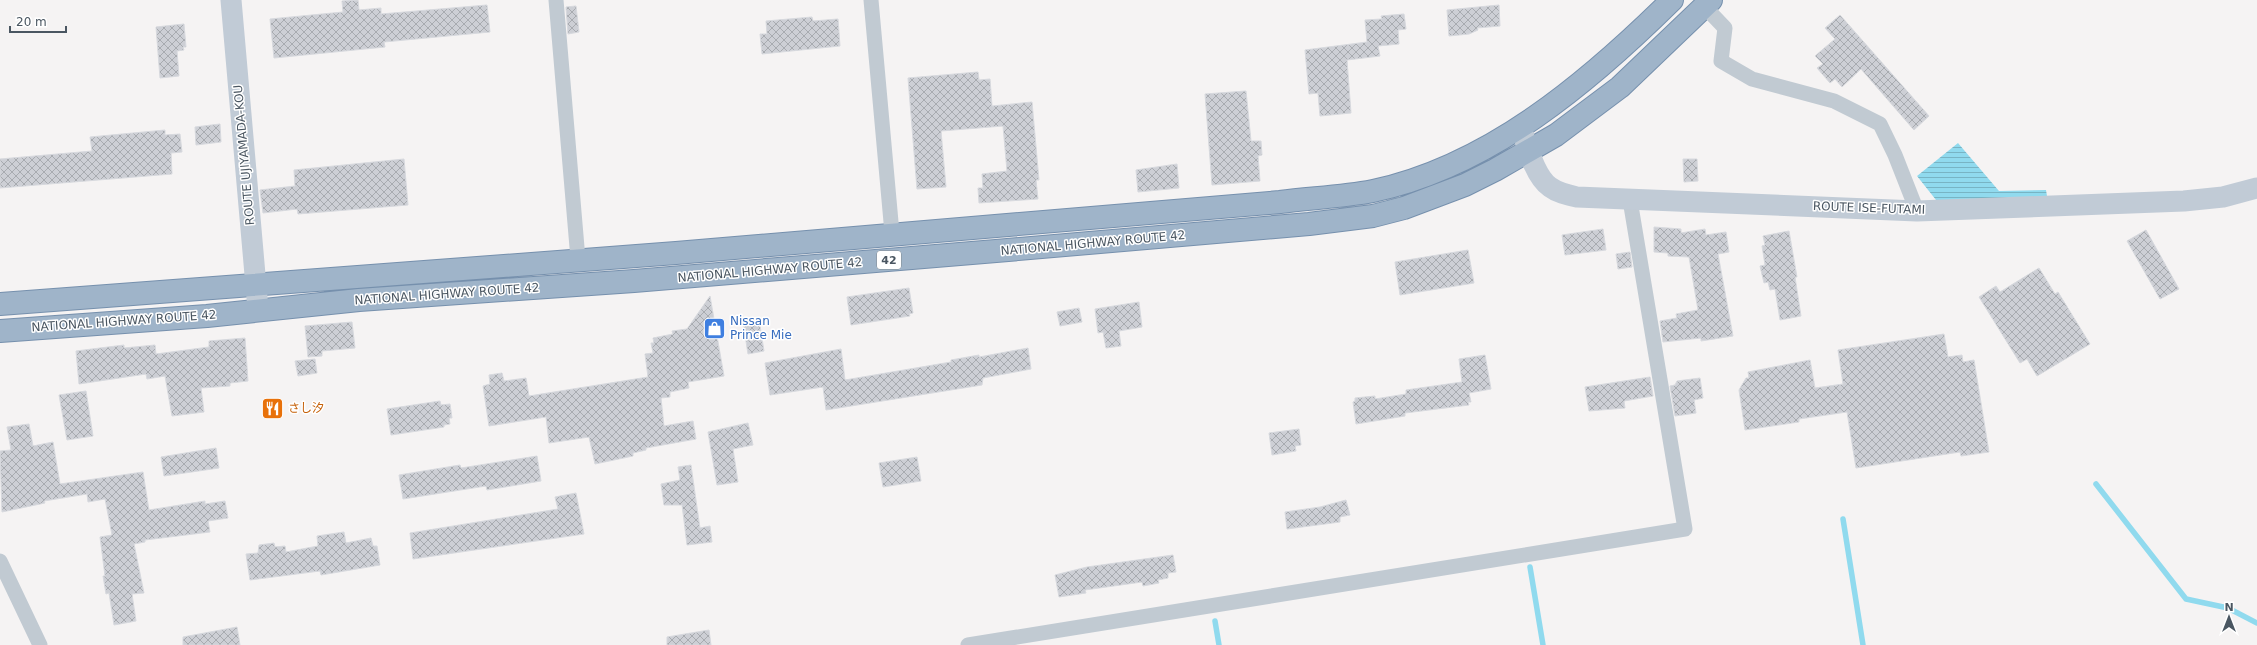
<svg xmlns="http://www.w3.org/2000/svg" width="2257" height="645" font-family="'DejaVu Sans','Noto Sans JP',sans-serif">
	<defs>
		<pattern id="water-rules" width="6" height="5" patternUnits="userSpaceOnUse"><rect width="6" height="5" fill="#90daee"/><path d="M0 2.5h6" fill="none" stroke="#78b4c4"/></pattern>
		<pattern id="building-cross-hatch" width="8" height="8" patternUnits="userSpaceOnUse"><rect width="8" height="8" fill="#cdcfd5"/><path d="M0 0l8 8M0 8l8-8" fill="none" stroke="#a8abb0"/></pattern>
	</defs>
	<rect width="100%" height="100%" fill="#f5f3f3"/>
	<path fill="url(#water-rules)" d="M 1958,143 L 1999,191 L 2046,190 L 2048,202 L 1940,205 L 1917,176 Z"/>
	<g fill="none" stroke-linecap="round" stroke-linejoin="round">
		<path stroke="#90daee" stroke-width="5.5" d="M 2096,484 L 2186,599 L 2228,608 L 2257,623
			M 1843,519 L 1863,645
			M 1530,567 L 1543,645
			M 1215,621 L 1219,645"/>
	</g>
	<path fill="url(#building-cross-hatch)" stroke="#d7d9de" d="M 358,0 L 359,10 L 381,8 L 381,14 L 487,5 L 490,32 L 384,42 L 385,47 L 274,58 L 270,19 L 343,12 L 342,1 Z
		M 1499,5 L 1500,26 L 1477,28 L 1478,30 L 1469,34 L 1449,36 L 1447,10 Z
		M 576,6 L 579,32 L 568,34 L 566,7 Z
		M 1404,14 L 1406,29 L 1398,30 L 1399,44 L 1378,46 L 1380,56 L 1347,60 L 1351,113 L 1320,116 L 1318,93 L 1309,94 L 1305,50 L 1367,42 L 1365,20 L 1382,19 L 1381,16 Z
		M 1840,15 L 1929,116 L 1914,130 L 1861,69 L 1842,87 L 1835,79 L 1830,83 L 1817,68 L 1823,64 L 1815,56 L 1835,39 L 1825,28 Z
		M 812,17 L 813,21 L 838,19 L 840,46 L 762,54 L 760,34 L 767,34 L 766,21 Z
		M 184,24 L 186,47 L 183,47 L 184,50 L 177,51 L 179,76 L 160,78 L 156,27 Z
		M 978,72 L 979,80 L 990,79 L 992,106 L 1032,102 L 1039,180 L 1036,180 L 1038,199 L 979,203 L 978,188 L 983,188 L 982,174 L 1007,171 L 1003,126 L 941,131 L 946,187 L 917,189 L 908,78 Z
		M 1246,91 L 1251,141 L 1261,141 L 1262,155 L 1258,156 L 1260,181 L 1212,185 L 1205,94 Z
		M 220,124 L 221,142 L 196,145 L 195,127 Z
		M 165,130 L 165,135 L 180,134 L 182,152 L 171,153 L 172,174 L 0,188 L 0,159 L 92,151 L 90,137 Z
		M 404,159 L 408,205 L 298,214 L 297,209 L 263,213 L 260,190 L 295,186 L 294,170 Z
		M 1683,159 L 1697,159 L 1698,181 L 1684,182 Z
		M 1177,164 L 1179,188 L 1138,192 L 1136,170 Z
		M 1654,227 L 1681,229 L 1681,233 L 1705,229 L 1706,235 L 1726,232 L 1729,252 L 1718,254 L 1733,336 L 1701,341 L 1701,338 L 1663,342 L 1660,321 L 1677,318 L 1676,314 L 1698,310 L 1689,257 L 1668,256 L 1668,253 L 1654,252 Z
		M 1603,229 L 1606,250 L 1565,255 L 1562,235 Z
		M 2146,230 L 2179,289 L 2160,299 L 2127,241 Z
		M 1789,231 L 1797,277 L 1795,277 L 1801,316 L 1780,320 L 1775,289 L 1770,290 L 1768,282 L 1764,283 L 1760,266 L 1765,265 L 1762,246 L 1765,245 L 1763,236 Z
		M 1468,250 L 1474,283 L 1400,295 L 1395,262 Z
		M 1630,252 L 1632,267 L 1618,269 L 1616,254 Z
		M 2039,268 L 2055,294 L 2058,292 L 2090,344 L 2037,376 L 2027,359 L 2020,363 L 1979,297 L 1996,286 L 2000,292 Z
		M 909,288 L 913,313 L 909,314 L 910,316 L 851,325 L 847,297 Z
		M 710,296 L 724,376 L 688,382 L 689,388 L 670,392 L 670,397 L 661,398 L 664,426 L 693,421 L 696,439 L 646,448 L 646,450 L 633,453 L 633,456 L 595,464 L 589,437 L 549,443 L 546,417 L 489,426 L 483,386 L 490,384 L 489,375 L 502,373 L 504,381 L 526,378 L 529,396 L 648,377 L 645,354 L 653,353 L 651,343 L 654,343 L 653,338 L 673,334 L 672,331 L 687,329 Z
		M 1139,302 L 1142,327 L 1119,331 L 1121,346 L 1106,348 L 1103,332 L 1098,333 L 1095,309 Z
		M 1079,308 L 1082,322 L 1060,326 L 1057,312 Z
		M 759,319 L 764,351 L 748,354 L 743,322 Z
		M 352,322 L 355,348 L 322,351 L 322,356 L 308,357 L 305,326 Z
		M 1944,334 L 1948,357 L 1962,355 L 1963,362 L 1974,360 L 1989,452 L 1961,456 L 1960,452 L 1856,468 L 1847,412 L 1799,419 L 1799,422 L 1745,430 L 1739,390 L 1746,378 L 1749,378 L 1748,372 L 1810,360 L 1815,388 L 1843,384 L 1838,350 Z
		M 245,338 L 248,381 L 230,383 L 230,386 L 201,388 L 204,412 L 172,416 L 165,376 L 147,379 L 146,374 L 79,384 L 76,351 L 124,345 L 124,348 L 155,345 L 156,354 L 209,347 L 209,341 Z
		M 1028,348 L 1031,369 L 983,378 L 982,385 L 826,410 L 823,387 L 770,395 L 765,363 L 841,349 L 845,380 L 951,362 L 951,360 L 979,355 L 979,357 Z
		M 1485,355 L 1491,389 L 1469,393 L 1471,402 L 1468,402 L 1469,405 L 1405,413 L 1405,416 L 1356,424 L 1353,402 L 1355,401 L 1355,398 L 1375,396 L 1375,399 L 1406,394 L 1406,390 L 1462,382 L 1459,359 Z
		M 315,359 L 317,373 L 298,376 L 295,361 Z
		M 1650,377 L 1653,396 L 1624,401 L 1625,408 L 1589,411 L 1585,387 Z
		M 1700,378 L 1703,398 L 1694,400 L 1696,413 L 1675,416 L 1670,386 L 1675,385 L 1677,381 Z
		M 86,391 L 93,436 L 67,440 L 59,395 Z
		M 440,401 L 441,405 L 450,404 L 452,418 L 449,418 L 450,424 L 444,425 L 444,427 L 391,435 L 387,409 Z
		M 748,423 L 753,445 L 733,449 L 738,482 L 717,485 L 708,432 Z
		M 29,424 L 33,446 L 53,442 L 60,484 L 143,472 L 149,510 L 205,501 L 205,504 L 225,501 L 228,518 L 208,521 L 210,532 L 145,540 L 145,542 L 134,544 L 144,593 L 132,594 L 136,621 L 114,625 L 109,593 L 106,594 L 103,576 L 105,576 L 100,537 L 112,535 L 105,499 L 88,502 L 87,494 L 44,501 L 45,503 L 2,512 L 0,451 L 11,450 L 7,427 Z
		M 1299,429 L 1301,445 L 1295,446 L 1296,451 L 1272,455 L 1269,433 Z
		M 216,448 L 219,468 L 164,476 L 161,457 Z
		M 537,456 L 541,481 L 487,490 L 486,486 L 403,499 L 399,475 L 460,465 L 461,468 Z
		M 917,457 L 921,481 L 883,487 L 879,463 Z
		M 691,465 L 700,528 L 710,526 L 712,542 L 687,545 L 682,505 L 664,505 L 661,484 L 680,480 L 678,467 Z
		M 576,493 L 584,534 L 413,559 L 410,533 L 558,509 L 555,497 Z
		M 1346,500 L 1350,515 L 1340,517 L 1340,522 L 1287,529 L 1285,512 L 1320,507 Z
		M 344,532 L 346,543 L 371,538 L 373,546 L 377,546 L 380,565 L 321,575 L 320,571 L 250,580 L 246,554 L 258,553 L 259,545 L 274,543 L 275,547 L 285,546 L 286,552 L 318,546 L 317,536 Z
		M 1173,555 L 1176,572 L 1168,573 L 1168,578 L 1158,580 L 1159,583 L 1143,586 L 1142,582 L 1085,590 L 1086,593 L 1059,597 L 1055,575 L 1087,567 Z
		M 237,627 L 240,645 L 183,645 L 183,637 Z
		M 709,630 L 711,645 L 667,645 L 667,637 Z"/>
	<g fill="none" stroke-linecap="round" stroke-linejoin="round">
		<defs>
			<path id="trunk" d="M 0,304 L 676,253 L 1280,202 C 1310,198 1342,197 1373,191 C 1490,166 1589,82 1672,0
				M 0,331 L 207,316 L 359,300 L 634,281 L 996,251 L 1309,224 L 1373,216 L 1404,208 L 1465,185 L 1495,170 L 1556,135 L 1620,87 L 1711,0"/>
		</defs>
		<use href="#trunk" stroke="#7690ad" stroke-width="24"/>
		<path stroke="#c1cad2" stroke-width="15" d="M 556,0 L 578,259
			M 871,0 L 892,233
			M 1704,6 L 1725,28 L 1721,61 L 1752,79 L 1834,101 L 1880,124 L 1895,155 L 1917,211
			M 0,561 L 40,645
			M 968,645 L 1685,529 L 1630,200"/>
		<path stroke="#c1cbd6" stroke-width="21" d="M 231,0 L 258,309
			M 1521,127 C 1526,144 1535,177 1550,187 C 1558,193 1568,195 1577,197 L 1917,211 L 2184,201 L 2223,197 L 2257,188"/>
		<use href="#trunk" stroke="#9fb4c9" stroke-width="22"/>
	</g>
	<defs>
		<symbol id="shop-square" viewBox="-11 -11 22 22"><rect x="-9" y="-9" width="18" height="18" rx="4" fill="#3f7fe0" stroke="#fff"/><path d="M-5-2.5h2.3a2.7 3.5 0 0 1 5.4 0H5L5.5 6h-11ZM-1.5-2.5h3a1.5 2.3 0 0 0-3 0Z" fill="#fff"/></symbol>
		<symbol id="restaurant-square" viewBox="-11 -11 22 22"><rect x="-9" y="-9" width="18" height="18" rx="4" fill="#e8710a" stroke="#fff"/><path d="M-5-6h1v4h1v-4h1v4h1v-4h1v5L-1.5 .5V6h-2V.5L-5-1ZM5-6V6H3V1.5H1.5Q1.5-4 5-6Z" fill="#fff"/></symbol>
	</defs>
	<g fill-rule="evenodd">
		<use href="#shop-square" x="702" y="316" width="25" height="25"/>
		<use href="#restaurant-square" x="260" y="396" width="25" height="25"/>
	</g>
	<g text-anchor="middle" dominant-baseline="central" stroke-width="3" stroke-linejoin="round" paint-order="stroke">
		<rect fill="#fff" stroke="#808990" stroke-width="1" x="877" y="251" width="24" height="18" rx="3"/>
		<g font-size="11" font-weight="bold" fill="#4a5661">
			<text x="889" y="260">42</text>
		</g>
		<g font-size="12" fill="#4a5661" stroke="#fff">
			<text transform="translate(244 155) rotate(-95)">ROUTE UJIYAMADA-KOU</text>
			<text transform="translate(1869 208) rotate(2)">ROUTE ISE-FUTAMI</text>
			<text transform="translate(1093 243) rotate(-5)">NATIONAL HIGHWAY ROUTE 42</text>
			<text transform="translate(770 270) rotate(-5)">NATIONAL HIGHWAY ROUTE 42</text>
			<text transform="translate(447 294) rotate(-4)">NATIONAL HIGHWAY ROUTE 42</text>
			<text transform="translate(124 321) rotate(-4)">NATIONAL HIGHWAY ROUTE 42</text>
		</g>
		<g font-size="12" fill="#366cbe" stroke="#fff" text-anchor="start">
			<text x="730" y="321">Nissan<tspan x="730" dy="14">Prince Mie</tspan></text>
		</g>
		<g font-size="12" fill="#c56008" stroke="#fff" text-anchor="start">
			<text x="288" y="408">さし汐</text>
		</g>
	</g>
	<g transform="translate(2229 617)" stroke="#ffffff" stroke-width="3" paint-order="stroke">
	<path d="M0-3L7 15L0 10L-7 15Z" fill="#4a5661"/>
	<text y="-6" font-size="11" font-weight="bold" text-anchor="middle" fill="#4a5661">N</text>
	</g>
	<path d="M10 26v6h56v-6" fill="none" stroke="#4a5661" stroke-width="2"/>
	<text x="16" y="26" font-size="12" fill="#4a5661" stroke="#ffffff" stroke-width="3" paint-order="stroke">20 m</text>
</svg>
